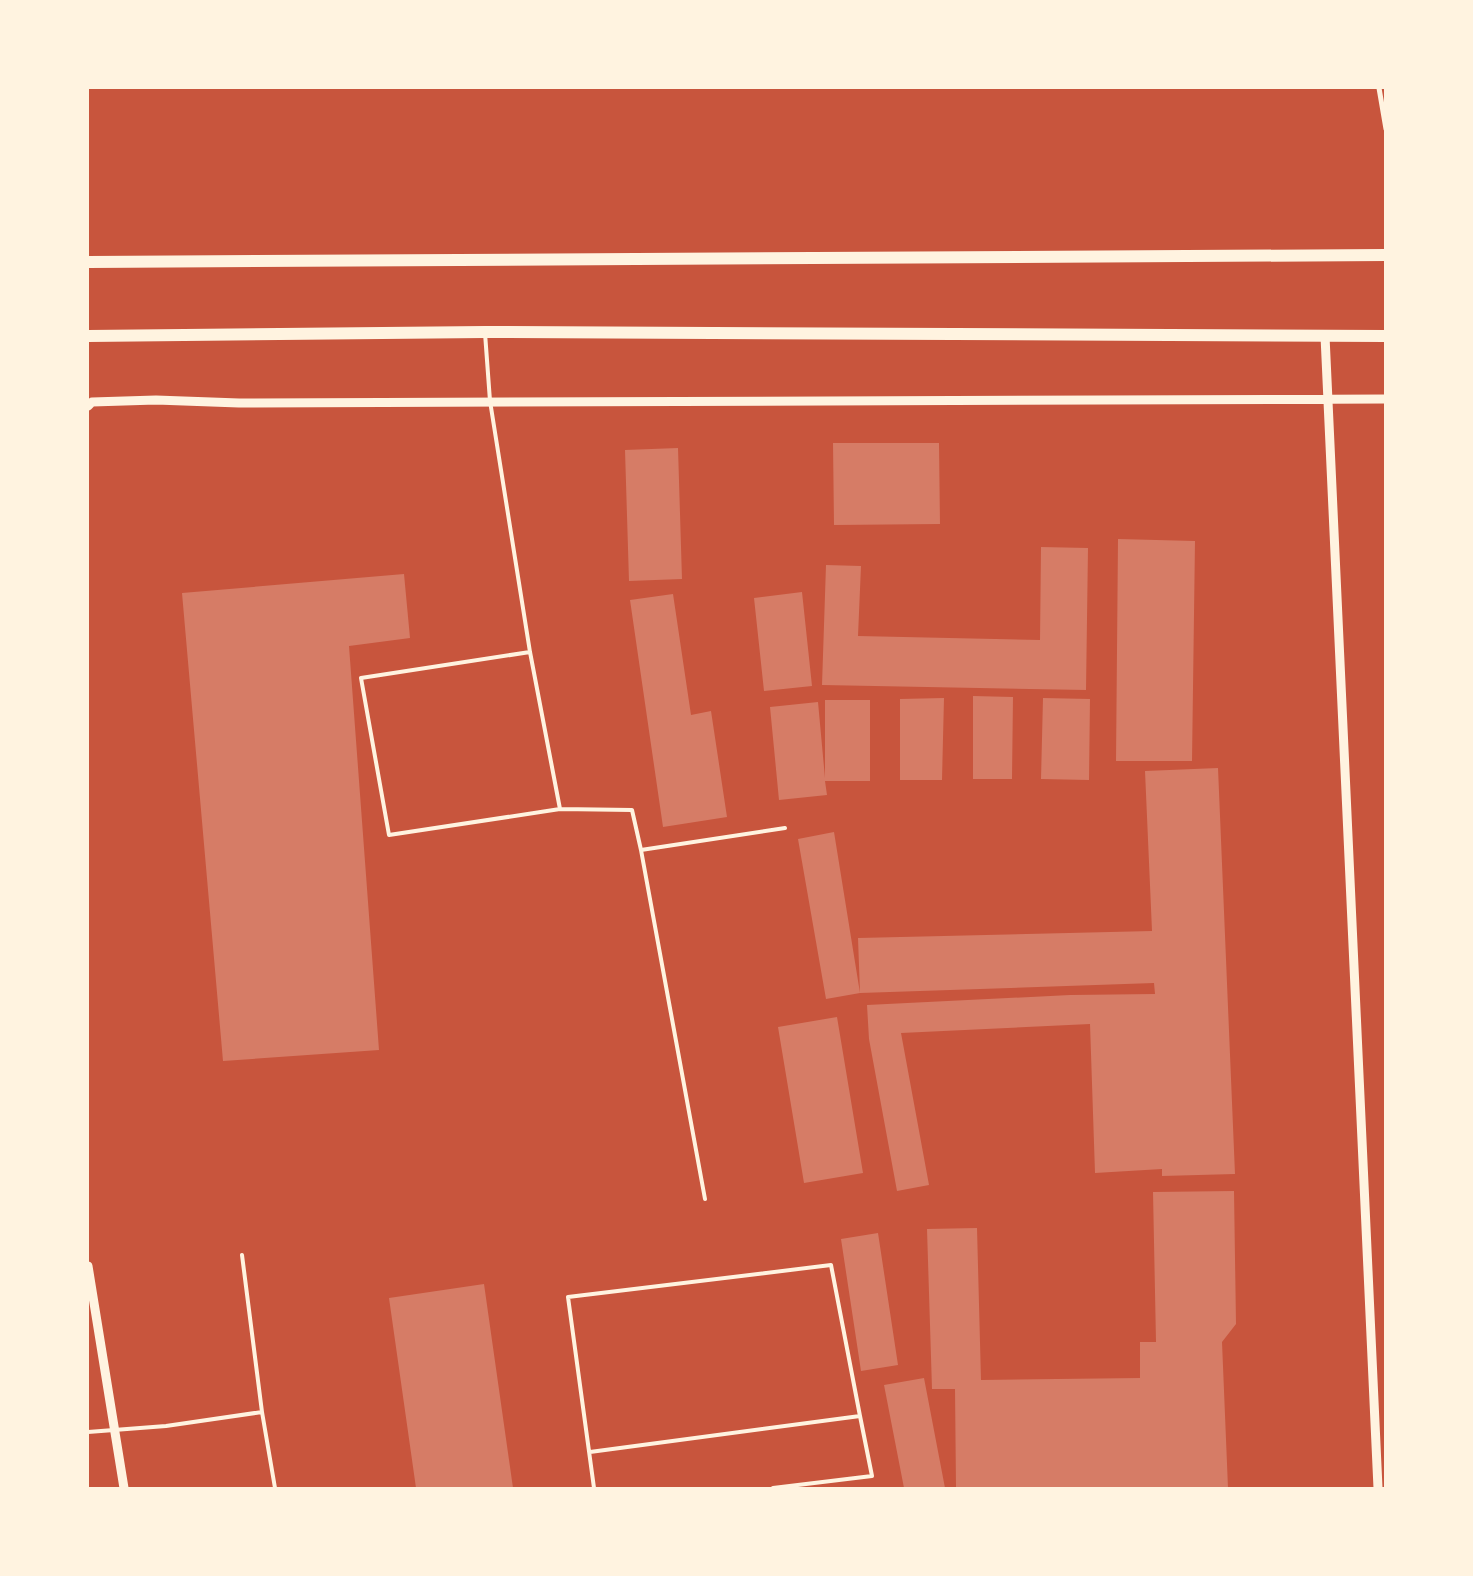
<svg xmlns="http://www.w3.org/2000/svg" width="1473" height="1576" font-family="'Asap Condensed',sans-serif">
	<rect width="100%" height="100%" fill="#c8553d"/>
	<path fill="#d67c66" d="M 833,443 L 939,443 L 940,524 L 834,525 Z
		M 678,448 L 682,579 L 629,581 L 625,450 Z
		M 1118,539 L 1195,541 L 1192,761 L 1116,761 Z
		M 1041,547 L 1088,548 L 1086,690 L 822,685 L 826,565 L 861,566 L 858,636 L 1040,640 Z
		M 404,574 L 410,638 L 349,646 L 379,1050 L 223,1061 L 182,593 Z
		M 802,592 L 812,686 L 764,691 L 754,598 Z
		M 673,594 L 691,715 L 711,711 L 727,817 L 663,827 L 630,600 Z
		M 973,696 L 1013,697 L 1012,779 L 973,779 Z
		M 944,698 L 942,780 L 900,780 L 900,699 Z
		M 1043,698 L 1090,699 L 1089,780 L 1041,779 Z
		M 825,700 L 870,700 L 870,781 L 825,781 L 827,795 L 779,800 L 770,707 L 818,702 L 825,778 Z
		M 1218,768 L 1235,1174 L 1162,1176 L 1162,1169 L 1095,1173 L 1090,1024 L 901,1033 L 929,1185 L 897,1191 L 869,1039 L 867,1005 L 1070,995 L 1155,994 L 1154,983 L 860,993 L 858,938 L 1152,931 L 1145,771 Z
		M 834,832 L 860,993 L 826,999 L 798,839 Z
		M 837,1017 L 863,1173 L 804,1183 L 778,1027 Z
		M 1234,1191 L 1236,1324 L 1222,1342 L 1228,1488 L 956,1488 L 955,1389 L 932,1389 L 927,1229 L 977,1228 L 981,1380 L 1140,1378 L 1140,1342 L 1156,1342 L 1153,1192 Z
		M 878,1233 L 898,1365 L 861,1371 L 841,1239 Z
		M 484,1284 L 513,1488 L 416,1488 L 389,1298 Z
		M 924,1378 L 945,1488 L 904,1488 L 884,1385 Z"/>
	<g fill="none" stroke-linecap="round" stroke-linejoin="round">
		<path stroke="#fff3e0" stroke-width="4" d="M 485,333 L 490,401 L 530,652 L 560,809 L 389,835 L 361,678 L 530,652
			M 560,809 L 632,810 L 641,850 L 785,828
			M 641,850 L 705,1199
			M 242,1255 L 262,1412
			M 88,1432 L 166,1426 L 262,1412 L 275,1488
			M 590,1452 L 860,1416 L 831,1265 L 568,1297 L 594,1488
			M 773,1488 L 872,1476 L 860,1416"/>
		<path stroke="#fff3e0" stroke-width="5" d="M 1379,88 L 1386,129"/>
		<path stroke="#fff3e0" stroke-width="9" d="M 1325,336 L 1378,1488
			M 88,406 L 92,402 L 156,400 L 239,403 L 1386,399
			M 88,1266 L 124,1488"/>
		<path stroke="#fff3e0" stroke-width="12" d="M 88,262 L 1386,255
			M 88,336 L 485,332 L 1386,336"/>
	</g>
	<rect width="1473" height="1576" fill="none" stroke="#fff3e0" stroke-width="178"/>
</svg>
